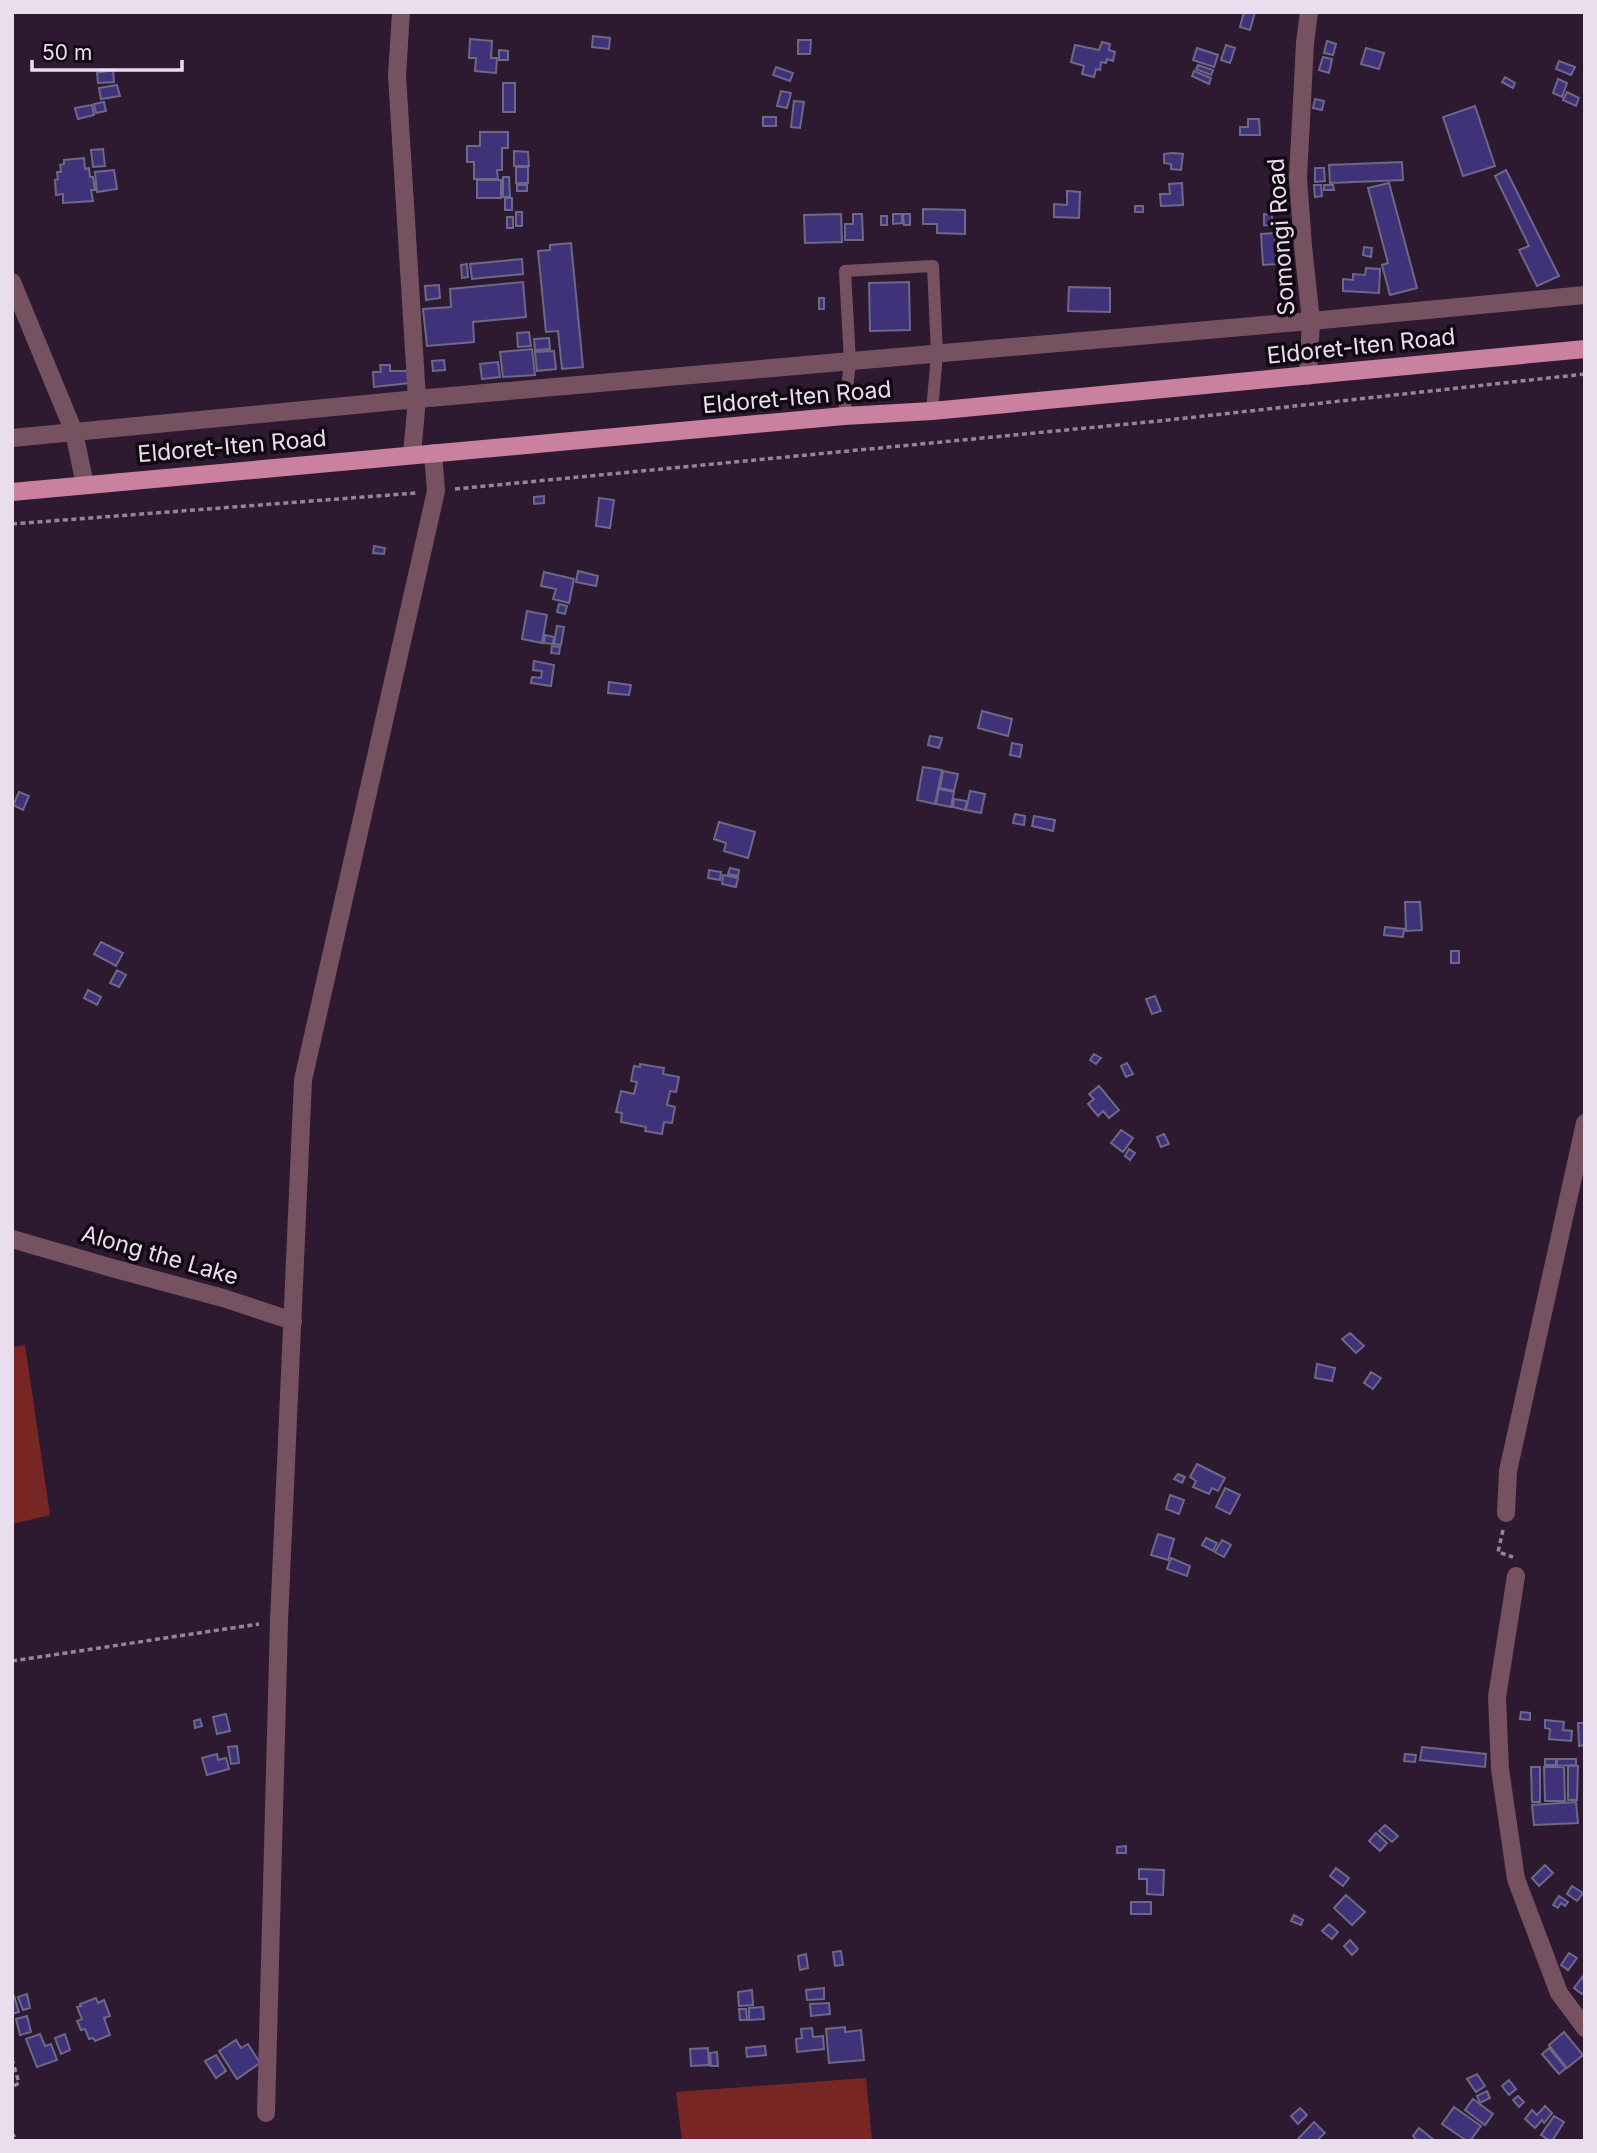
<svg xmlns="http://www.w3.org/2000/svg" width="1597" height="2153" font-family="Inter,sans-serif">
	<rect width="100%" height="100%" fill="#2d1a31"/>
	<path fill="#782624" d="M 25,1345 L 50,1515 L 12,1524 L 12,1347 Z
		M 866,2078 L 872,2141 L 682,2141 L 676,2092 Z"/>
	<path fill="#403278" stroke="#6b6888" stroke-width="2" d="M 1244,12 L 1255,12 L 1250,30 L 1240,27 Z
		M 593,36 L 610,38 L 609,49 L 592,47 Z
		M 470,39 L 492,41 L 491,58 L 497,58 L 496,73 L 475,71 L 476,58 L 469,58 Z
		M 798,40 L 811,40 L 810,54 L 798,54 Z
		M 1327,41 L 1336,44 L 1333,55 L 1324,53 Z
		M 1102,42 L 1110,44 L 1109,50 L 1115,52 L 1113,61 L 1107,59 L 1106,63 L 1101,62 L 1100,70 L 1096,69 L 1094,77 L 1082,74 L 1084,66 L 1071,62 L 1075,45 L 1099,50 Z
		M 1226,45 L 1235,48 L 1230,63 L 1221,60 Z
		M 1197,48 L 1218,55 L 1214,67 L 1193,60 Z
		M 1366,48 L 1384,53 L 1379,69 L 1361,64 Z
		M 499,50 L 508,51 L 508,60 L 499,60 Z
		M 1323,57 L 1332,59 L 1329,73 L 1319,70 Z
		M 1559,61 L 1575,67 L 1571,75 L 1556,69 Z
		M 1198,65 L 1213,70 L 1211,75 L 1196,69 Z
		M 776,67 L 793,73 L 790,81 L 773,75 Z
		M 113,70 L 114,82 L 98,83 L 97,73 Z
		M 1194,71 L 1211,78 L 1209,84 L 1192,76 Z
		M 1505,77 L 1515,83 L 1513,88 L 1502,82 Z
		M 1558,79 L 1567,83 L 1562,97 L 1553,93 Z
		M 503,83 L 515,83 L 515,112 L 503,112 Z
		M 117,85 L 120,96 L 101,99 L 99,88 Z
		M 781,91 L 791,93 L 787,108 L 777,106 Z
		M 1567,92 L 1579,98 L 1576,106 L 1563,100 Z
		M 1315,99 L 1324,101 L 1322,110 L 1313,108 Z
		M 794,101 L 804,102 L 800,128 L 791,127 Z
		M 104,102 L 106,111 L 96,113 L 94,104 Z
		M 92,105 L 94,115 L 78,119 L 75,108 Z
		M 1475,106 L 1495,166 L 1463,176 L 1443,117 Z
		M 763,117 L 776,117 L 776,126 L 763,126 Z
		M 1248,119 L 1259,119 L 1260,135 L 1240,135 L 1240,127 L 1248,127 Z
		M 480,132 L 508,132 L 508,148 L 502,148 L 502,170 L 497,170 L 498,179 L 474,179 L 474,162 L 467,162 L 467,146 L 480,146 Z
		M 103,149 L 105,166 L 93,167 L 91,150 Z
		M 514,151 L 528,152 L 529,166 L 514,166 Z
		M 1173,153 L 1183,154 L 1181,170 L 1171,169 L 1171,164 L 1164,163 L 1164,154 Z
		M 84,158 L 85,169 L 89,168 L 90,177 L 93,177 L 95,190 L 91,190 L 93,201 L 63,203 L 63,194 L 56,195 L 55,180 L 58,179 L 57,172 L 61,172 L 60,165 L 64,164 L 64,160 Z
		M 1402,162 L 1403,180 L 1330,183 L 1329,165 Z
		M 516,167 L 528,167 L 528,183 L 516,183 Z
		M 1315,168 L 1324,168 L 1325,181 L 1315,182 Z
		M 114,170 L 117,189 L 97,192 L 95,172 Z
		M 1506,170 L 1559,276 L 1537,286 L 1519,250 L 1529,246 L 1495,176 Z
		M 503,177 L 509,177 L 510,197 L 503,197 Z
		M 477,180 L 501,180 L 501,198 L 477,198 Z
		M 1182,183 L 1183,205 L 1161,206 L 1160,194 L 1170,194 L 1169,184 Z
		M 1389,183 L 1417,288 L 1390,295 L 1382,265 L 1388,263 L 1368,188 Z
		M 517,185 L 527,185 L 527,191 L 517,191 Z
		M 1314,185 L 1321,185 L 1322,196 L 1315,197 Z
		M 1324,185 L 1333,185 L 1334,190 L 1324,190 Z
		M 1067,191 L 1080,192 L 1079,218 L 1054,217 L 1054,204 L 1067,205 Z
		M 505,198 L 512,198 L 512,210 L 505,210 Z
		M 1135,206 L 1143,206 L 1143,212 L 1135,212 Z
		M 923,209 L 965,210 L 965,234 L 937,233 L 937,224 L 923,224 Z
		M 516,212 L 522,212 L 522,226 L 516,226 Z
		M 841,214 L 842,242 L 805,243 L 804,215 Z
		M 853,214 L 862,214 L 863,240 L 845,240 L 845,224 L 853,224 Z
		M 893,214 L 902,214 L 902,223 L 893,224 Z
		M 903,214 L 910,214 L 910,225 L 904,225 Z
		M 1264,214 L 1272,215 L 1272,226 L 1264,225 Z
		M 881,216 L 887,216 L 887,225 L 881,225 Z
		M 507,217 L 513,217 L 513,228 L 507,228 Z
		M 1275,233 L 1277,264 L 1263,265 L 1261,234 Z
		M 571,243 L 583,367 L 562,369 L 558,331 L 546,332 L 538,251 L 550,250 L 550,245 Z
		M 1364,247 L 1372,248 L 1371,257 L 1363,255 Z
		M 522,259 L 523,274 L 472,279 L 470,264 Z
		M 467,264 L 468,277 L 462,278 L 461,265 Z
		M 1366,268 L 1380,269 L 1379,293 L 1343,291 L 1343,279 L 1353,280 L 1353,274 L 1365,275 Z
		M 523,282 L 526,317 L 473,322 L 474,342 L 427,346 L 423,309 L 451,307 L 450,289 Z
		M 909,282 L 910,330 L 870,331 L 869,283 Z
		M 439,285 L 440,298 L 426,300 L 425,286 Z
		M 1069,287 L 1110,288 L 1110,312 L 1068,311 Z
		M 819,298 L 824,298 L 824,309 L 819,309 Z
		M 529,332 L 531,346 L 518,347 L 517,333 Z
		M 549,338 L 550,349 L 535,350 L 534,339 Z
		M 532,349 L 535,375 L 503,377 L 500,352 Z
		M 554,351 L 556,369 L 537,371 L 535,352 Z
		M 444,360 L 445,370 L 433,371 L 432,361 Z
		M 498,362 L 500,377 L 482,379 L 480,364 Z
		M 380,365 L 390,365 L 390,371 L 409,371 L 410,383 L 374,387 L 373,372 L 381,372 Z
		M 544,496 L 544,503 L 534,504 L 534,497 Z
		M 599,498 L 614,500 L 610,528 L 596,526 Z
		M 374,546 L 385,548 L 384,554 L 373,553 Z
		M 578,571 L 598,576 L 596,586 L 576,582 Z
		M 544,572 L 574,579 L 569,603 L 553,599 L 556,589 L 541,586 Z
		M 559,604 L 567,606 L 565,614 L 557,612 Z
		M 527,611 L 547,615 L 542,643 L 522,639 Z
		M 557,626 L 564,627 L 561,645 L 554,644 Z
		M 545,635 L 554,637 L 553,644 L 544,643 Z
		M 552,646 L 560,647 L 559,654 L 551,653 Z
		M 534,661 L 554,665 L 551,686 L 531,683 L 532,677 L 541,678 L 542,671 L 533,670 Z
		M 609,682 L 631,685 L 629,695 L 608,693 Z
		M 982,711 L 1012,719 L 1008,736 L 978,728 Z
		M 930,736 L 942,738 L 939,748 L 928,745 Z
		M 1012,743 L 1022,745 L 1020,757 L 1010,755 Z
		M 923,767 L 942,770 L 935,804 L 917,800 Z
		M 943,771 L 958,774 L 954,791 L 940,788 Z
		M 939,789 L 954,792 L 951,807 L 936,804 Z
		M 970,791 L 985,794 L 981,813 L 966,810 Z
		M 19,792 L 29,796 L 23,810 L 13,805 Z
		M 954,799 L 967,801 L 965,810 L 953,807 Z
		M 1015,814 L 1025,816 L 1024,825 L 1013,823 Z
		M 1034,816 L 1055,820 L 1053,831 L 1032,826 Z
		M 719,822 L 755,832 L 748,858 L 724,851 L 726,843 L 714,839 Z
		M 730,868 L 739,870 L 738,876 L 728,874 Z
		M 709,870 L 721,872 L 720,880 L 708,878 Z
		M 723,875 L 738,878 L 736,887 L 722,884 Z
		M 1405,902 L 1420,902 L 1422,930 L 1406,931 Z
		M 1385,927 L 1404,929 L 1403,937 L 1384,935 Z
		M 101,942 L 123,953 L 116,966 L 94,954 Z
		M 1451,951 L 1459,951 L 1459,963 L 1451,963 Z
		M 117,970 L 126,975 L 119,987 L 110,983 Z
		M 88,990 L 101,997 L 97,1005 L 84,998 Z
		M 1155,996 L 1161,1011 L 1152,1014 L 1146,999 Z
		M 1094,1054 L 1101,1058 L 1096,1064 L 1090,1060 Z
		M 1127,1063 L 1133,1074 L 1126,1077 L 1121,1066 Z
		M 640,1064 L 664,1068 L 663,1074 L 679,1077 L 676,1092 L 670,1091 L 667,1105 L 675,1107 L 672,1123 L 664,1122 L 662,1134 L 645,1131 L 646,1127 L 621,1122 L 622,1113 L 616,1112 L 621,1091 L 634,1094 L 637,1082 L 631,1081 L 634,1066 L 640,1067 Z
		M 1099,1086 L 1119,1110 L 1109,1118 L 1103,1111 L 1098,1116 L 1088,1104 L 1094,1099 L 1089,1094 Z
		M 1121,1130 L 1133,1138 L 1123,1152 L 1111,1143 Z
		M 1164,1134 L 1169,1144 L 1161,1147 L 1157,1137 Z
		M 1129,1149 L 1135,1153 L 1130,1160 L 1125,1156 Z
		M 1350,1333 L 1364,1346 L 1356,1353 L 1342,1339 Z
		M 1317,1364 L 1335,1368 L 1332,1381 L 1315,1378 Z
		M 1371,1372 L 1381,1378 L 1373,1389 L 1364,1383 Z
		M 1197,1464 L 1225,1478 L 1218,1491 L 1212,1488 L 1209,1494 L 1193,1487 L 1196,1481 L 1190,1477 Z
		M 1178,1474 L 1185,1477 L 1182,1483 L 1174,1479 Z
		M 1225,1488 L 1240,1495 L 1230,1514 L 1216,1507 Z
		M 1170,1495 L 1184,1500 L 1179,1514 L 1166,1509 Z
		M 1158,1534 L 1174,1539 L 1168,1560 L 1151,1555 Z
		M 1206,1538 L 1217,1543 L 1213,1551 L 1202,1545 Z
		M 1222,1540 L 1231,1545 L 1224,1557 L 1215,1552 Z
		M 1171,1558 L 1190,1566 L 1187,1576 L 1167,1569 Z
		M 1521,1712 L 1530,1713 L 1530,1720 L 1520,1719 Z
		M 226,1714 L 230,1731 L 217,1734 L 213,1717 Z
		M 200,1719 L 202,1726 L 195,1728 L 194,1721 Z
		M 1545,1720 L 1564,1722 L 1563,1730 L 1572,1731 L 1571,1741 L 1549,1739 L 1550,1729 L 1545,1728 Z
		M 1578,1723 L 1585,1723 L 1585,1745 L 1579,1746 Z
		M 237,1746 L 239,1763 L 231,1764 L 228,1747 Z
		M 1422,1747 L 1486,1754 L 1485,1767 L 1420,1760 Z
		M 217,1754 L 218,1760 L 226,1758 L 229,1769 L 207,1775 L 202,1758 Z
		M 1405,1754 L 1416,1755 L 1415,1762 L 1404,1761 Z
		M 1545,1759 L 1556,1759 L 1556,1765 L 1545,1765 Z
		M 1557,1759 L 1576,1759 L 1576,1765 L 1557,1766 Z
		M 1568,1766 L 1578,1766 L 1577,1800 L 1568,1800 Z
		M 1531,1767 L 1540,1767 L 1540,1802 L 1532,1802 Z
		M 1544,1767 L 1564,1767 L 1565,1801 L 1545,1801 Z
		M 1576,1802 L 1578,1823 L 1534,1825 L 1532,1805 Z
		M 1385,1825 L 1398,1836 L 1392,1842 L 1379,1831 Z
		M 1376,1833 L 1387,1843 L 1380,1851 L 1369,1841 Z
		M 1126,1846 L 1126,1853 L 1117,1853 L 1117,1847 Z
		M 1545,1865 L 1553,1873 L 1539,1886 L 1532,1878 Z
		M 1336,1868 L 1349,1878 L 1343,1886 L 1330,1876 Z
		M 1139,1869 L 1164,1870 L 1163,1895 L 1147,1894 L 1147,1879 L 1139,1879 Z
		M 1572,1886 L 1583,1893 L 1577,1901 L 1567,1894 Z
		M 1346,1895 L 1365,1912 L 1352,1925 L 1334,1908 Z
		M 1559,1896 L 1568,1902 L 1565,1906 L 1561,1903 L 1558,1908 L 1553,1905 Z
		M 1131,1902 L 1151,1902 L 1151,1914 L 1131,1914 Z
		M 1294,1915 L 1303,1920 L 1301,1925 L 1291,1921 Z
		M 1329,1924 L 1338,1932 L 1332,1939 L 1322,1931 Z
		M 1350,1940 L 1358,1949 L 1352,1955 L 1344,1946 Z
		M 841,1951 L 843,1965 L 835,1966 L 833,1952 Z
		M 1569,1953 L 1577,1958 L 1568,1970 L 1561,1965 Z
		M 806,1954 L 808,1968 L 800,1970 L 798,1956 Z
		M 1583,1976 L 1585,1990 L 1582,1994 L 1574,1988 Z
		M 824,1988 L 824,1999 L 807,2000 L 806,1990 Z
		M 752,1990 L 753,2005 L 739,2006 L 738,1992 Z
		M 27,1994 L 30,2008 L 23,2010 L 18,1997 Z
		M 12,1996 L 14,1996 L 19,2012 L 12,2014 Z
		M 96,1998 L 98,2003 L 104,2000 L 110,2016 L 104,2018 L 110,2035 L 95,2041 L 93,2038 L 89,2039 L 85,2029 L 81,2030 L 77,2021 L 82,2019 L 77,2007 L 81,2006 L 80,2004 Z
		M 829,2003 L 830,2014 L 811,2016 L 810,2004 Z
		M 763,2007 L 764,2019 L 749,2020 L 749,2008 Z
		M 739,2009 L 746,2009 L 747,2020 L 740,2020 Z
		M 27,2016 L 31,2032 L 20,2035 L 16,2019 Z
		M 845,2027 L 845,2032 L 861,2030 L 864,2060 L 829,2063 L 826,2029 Z
		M 812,2028 L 813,2037 L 823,2036 L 824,2049 L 797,2052 L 796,2039 L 802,2038 L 801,2029 Z
		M 1564,2032 L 1583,2055 L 1567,2068 L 1549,2045 Z
		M 40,2034 L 45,2046 L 51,2044 L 57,2060 L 37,2067 L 26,2039 Z
		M 65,2034 L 70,2050 L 61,2054 L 55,2038 Z
		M 236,2040 L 241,2048 L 248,2044 L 260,2063 L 237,2079 L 219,2051 Z
		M 765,2046 L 766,2055 L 747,2057 L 746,2048 Z
		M 708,2048 L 709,2065 L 691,2066 L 690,2049 Z
		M 1549,2048 L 1566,2068 L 1559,2074 L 1542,2054 Z
		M 717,2052 L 718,2066 L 711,2066 L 710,2053 Z
		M 216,2055 L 226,2071 L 216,2078 L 205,2061 Z
		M 1477,2074 L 1485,2086 L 1476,2092 L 1467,2079 Z
		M 1509,2080 L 1516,2089 L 1509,2095 L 1502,2086 Z
		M 1487,2091 L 1490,2098 L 1480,2103 L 1477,2096 Z
		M 1518,2096 L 1524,2102 L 1519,2107 L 1513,2100 Z
		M 1473,2099 L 1493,2114 L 1485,2125 L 1465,2110 Z
		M 1545,2106 L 1552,2113 L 1544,2123 L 1542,2120 L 1535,2128 L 1525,2119 L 1532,2110 L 1537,2115 Z
		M 1454,2107 L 1481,2126 L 1470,2141 L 1467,2141 L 1442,2124 Z
		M 1300,2108 L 1307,2115 L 1298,2124 L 1291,2116 Z
		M 1554,2116 L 1564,2122 L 1552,2141 L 1550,2141 L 1541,2135 Z
		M 1314,2122 L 1325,2133 L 1316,2141 L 1299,2141 L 1298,2139 Z
		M 1419,2128 L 1434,2140 L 1434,2141 L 1418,2141 L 1413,2136 Z"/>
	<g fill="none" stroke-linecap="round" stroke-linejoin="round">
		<path stroke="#948497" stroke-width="3.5" stroke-dasharray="5 3.5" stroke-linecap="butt" d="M 455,489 L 1159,421 L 1585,374
			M 12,524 L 416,493
			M 1503,1530 L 1498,1552 L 1513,1557
			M 12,1661 L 259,1624
			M 12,2059 L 19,2083 L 12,2087
			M 12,2133 L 17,2141"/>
		<path stroke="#765261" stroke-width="12" d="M 844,416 L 850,362 L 845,271 L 933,266 L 937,354 L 932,411"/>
		<path stroke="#765261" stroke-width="18" d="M 401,12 L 397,75 L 417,399 L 412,454
			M 12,282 L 74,432 L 85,485
			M 12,438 L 417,399 L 1311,321 L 1585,295
			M 12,1239 L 112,1268 L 223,1298 L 293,1321
			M 1506,1513 L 1508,1471 L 1585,1123
			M 1516,1576 L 1497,1697 L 1500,1769 L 1516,1879 L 1559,1993 L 1585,2028
			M 266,2113 L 279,1621 L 303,1080 L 436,491 L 433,453"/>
		<path stroke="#765261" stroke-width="18" d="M 1308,376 L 1311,321 L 1303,246 L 1298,178 L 1305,43 L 1309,12"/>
		<path stroke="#c9819f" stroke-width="18" d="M 12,492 L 844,416 L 932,411 L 1585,349"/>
	</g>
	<g text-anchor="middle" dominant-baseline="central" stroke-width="7" stroke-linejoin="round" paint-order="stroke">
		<g font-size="23" fill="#eadded" stroke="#110812">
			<text transform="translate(1281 237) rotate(-94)">Somongi Road</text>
			<text transform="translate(1361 346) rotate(-6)">Eldoret-Iten Road</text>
			<text transform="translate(797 397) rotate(-5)">Eldoret-Iten Road</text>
			<text transform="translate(232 446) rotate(-5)">Eldoret-Iten Road</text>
			<text transform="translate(160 1255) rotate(16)">Along the Lake</text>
		</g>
	</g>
	<rect width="1597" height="2153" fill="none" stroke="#eadded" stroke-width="28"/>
	<path d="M32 60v10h150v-10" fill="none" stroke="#eadded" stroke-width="3.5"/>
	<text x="42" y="60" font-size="21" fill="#eadded" stroke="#110812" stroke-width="5" paint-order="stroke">50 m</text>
</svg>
